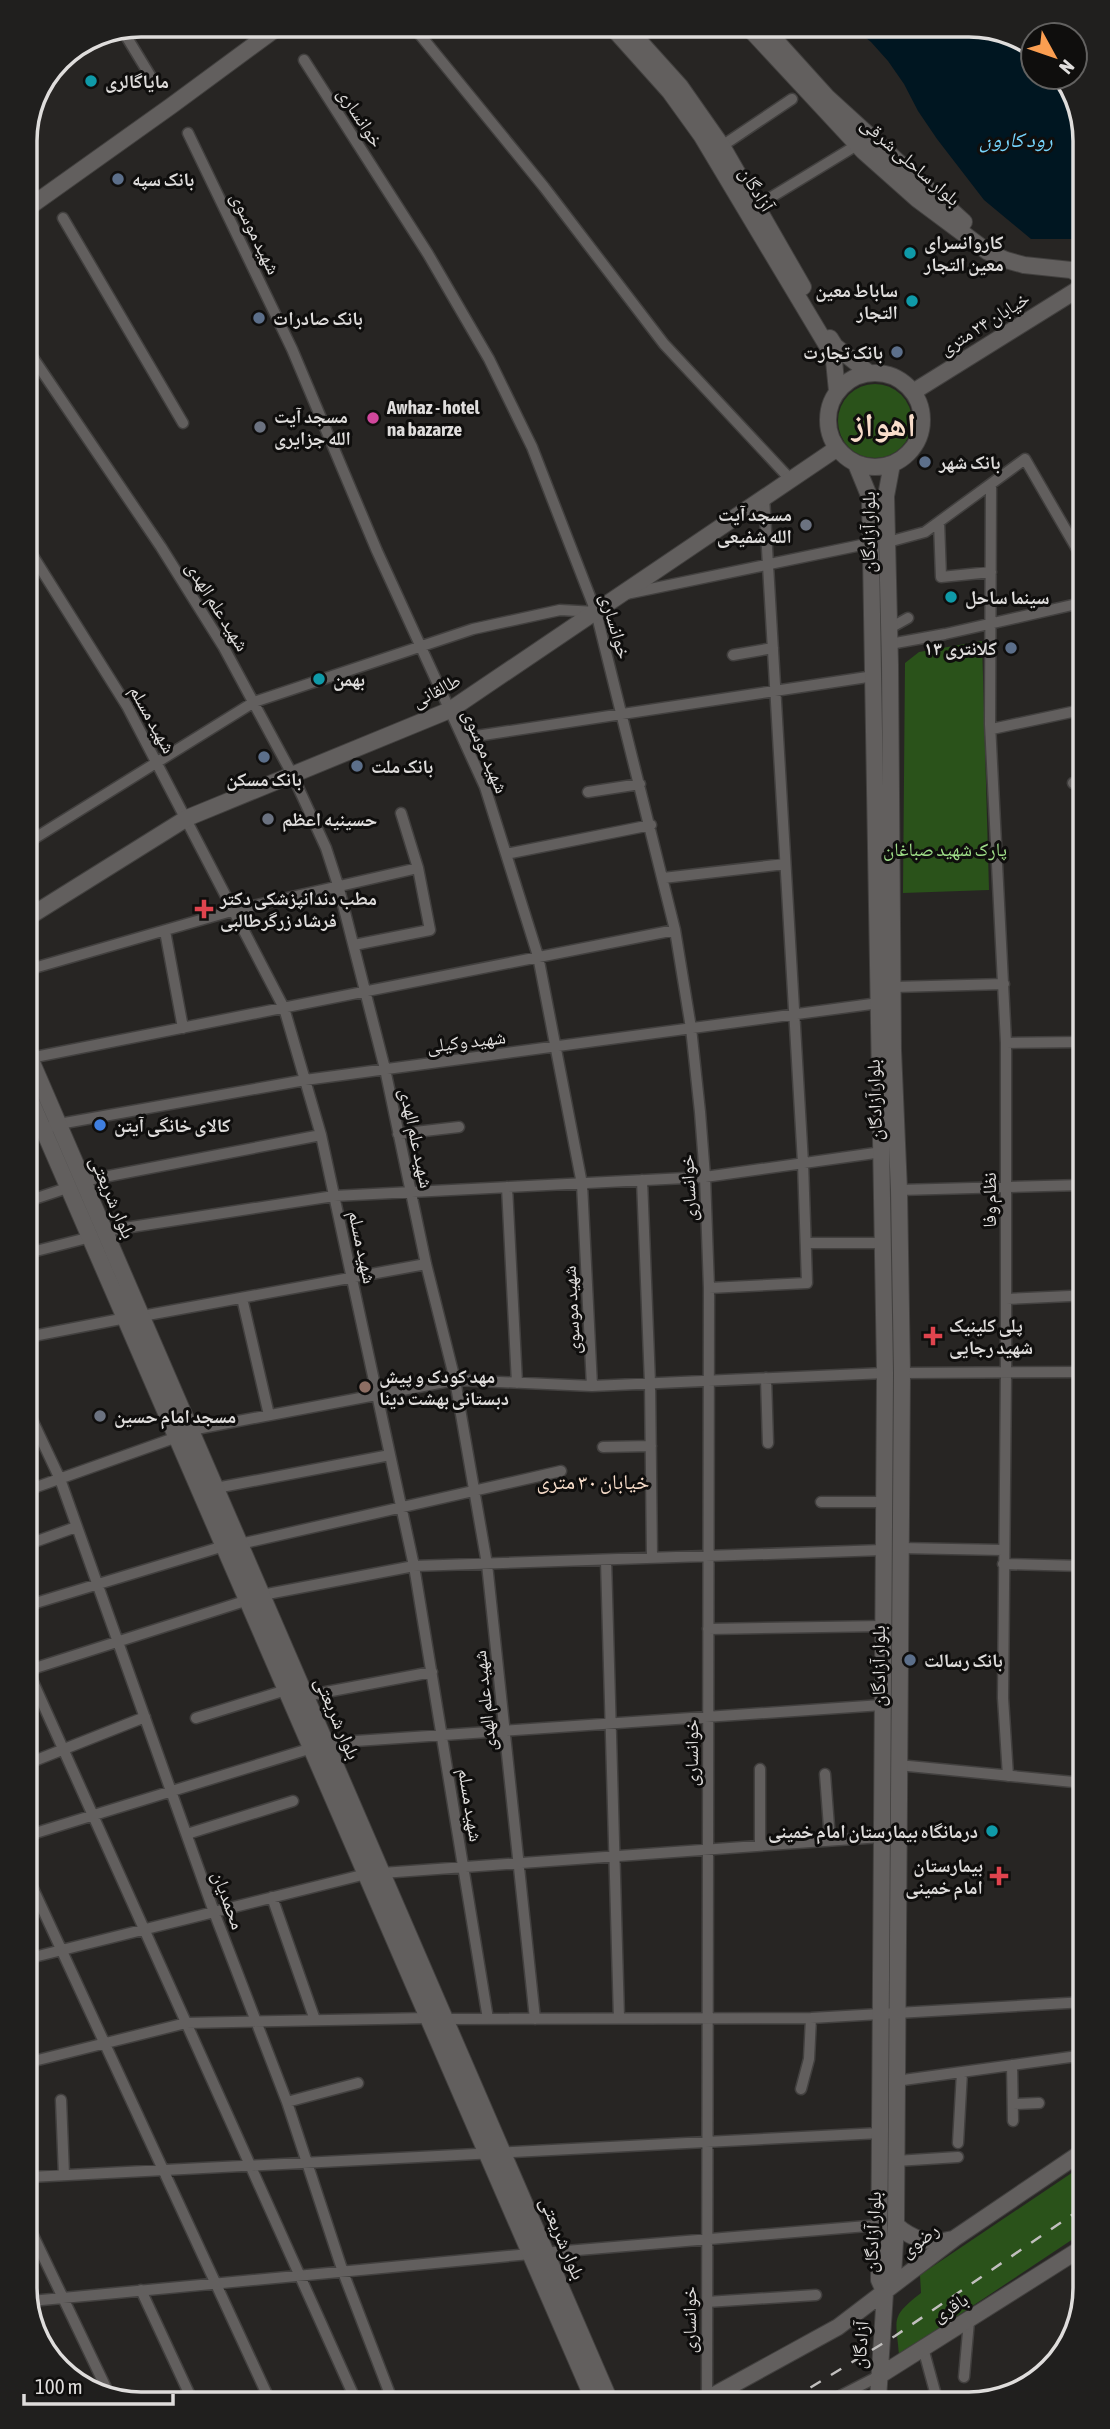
<svg xmlns="http://www.w3.org/2000/svg" width="1110" height="2429" font-family="'Asap Condensed','Noto Naskh Arabic',sans-serif">
	<rect width="100%" height="100%" fill="#272523"/>
	<path fill="#2a521a" d="M838 421a37 37 0 1 1 74 0a37 37 0 1 1-74 0Z
		M 982,641 L 989,890 L 903,893 L 905,663 L 919,652 Z
		M 1085,2164 L 1085,2231 L 899,2355 C 896,2318 890,2317 921,2293 L 920,2275 Z"/>
	<path fill="#001621" d="M 850,25 L 978,25 L 1033,46 L 1033,77 L 1061,77 L 1079,103 L 1080,239 L 1031,239 L 984,200 L 937,139 L 918,111 L 904,84 L 888,61 L 871,42 Z"/>
	<g fill="none" stroke-linecap="round" stroke-linejoin="round">
		<defs>
			<path id="street" d="M 412,25 L 544,187 L 664,344 L 791,480
				M 123,31 L 151,77
				M 304,60 L 428,254 L 489,359 L 532,447 L 596,612 L 675,930 L 691,1028 L 700,1112 L 705,1177 L 709,1288 L 707,2399
				M 188,133 L 292,349 L 377,551 L 485,787 L 538,956 L 582,1184 L 592,1386
				M 722,146 L 792,99
				M 755,207 L 857,145
				M 63,218 L 183,423
				M 25,346 L 161,547 L 223,646 L 292,774 L 326,848 L 338,885 L 385,1069 L 426,1264 L 455,1380 L 487,1564 L 535,2019
				M 991,484 L 990,724 L 1006,1043 L 1006,1372 L 1003,1698 L 1008,1776
				M 939,522 L 941,577 L 991,572
				M 888,542 L 925,532 L 1025,459 L 1081,556
				M 26,545 L 127,706 L 284,1008 L 321,1135 L 414,1566 L 488,2019
				M 626,594 L 871,543
				M 890,628 L 908,618
				M 890,644 L 945,634 L 1081,603
				M 733,655 L 773,648
				M 992,729 L 1081,710
				M 463,738 L 874,676
				M 1073,783 L 1081,782
				M 588,792 L 640,784
				M 27,843 L 254,702 L 473,629 L 560,610 L 596,612
				M 506,854 L 651,825
				M 663,878 L 785,864
				M 165,931 L 183,1028
				M 354,945 L 430,930 L 418,868 L 401,813
				M 27,970 L 235,910 L 418,868
				M 894,987 L 1004,984
				M 1006,1043 L 1082,1042
				M 30,1058 L 675,930
				M 27,1134 L 59,1124 L 305,1080 L 879,1003
				M 398,1134 L 459,1127
				M 642,1180 L 650,1383 L 652,1558
				M 83,1181 L 321,1135
				M 507,1187 L 517,1383
				M 899,1190 L 1082,1185
				M 28,1201 L 70,1187
				M 105,1231 L 334,1196 L 705,1177 L 882,1152
				M 806,1243 L 883,1243
				M 28,1253 L 91,1237
				M 709,1288 L 807,1283 L 803,1163 L 764,497
				M 242,1298 L 269,1415
				M 1006,1299 L 1070,1296
				M 142,1316 L 426,1264
				M 28,1337 L 126,1318
				M 902,1373 L 1083,1372
				M 766,1378 L 768,1443
				M 28,1411 L 60,1479 L 214,1912 L 287,2102 L 343,2272 L 393,2402
				M 603,1447 L 651,1446
				M 216,1488 L 390,1455
				M 28,1490 L 177,1437 L 191,1430 L 455,1380 L 592,1386 L 885,1373
				M 821,1502 L 884,1502
				M 29,1544 L 76,1527
				M 240,1544 L 561,1471
				M 900,1548 L 1003,1550
				M 606,1560 L 619,2018
				M 1003,1564 L 1083,1566
				M 262,1595 L 414,1566 L 883,1550
				M 29,1605 L 224,1546
				M 708,1629 L 883,1626
				M 29,1670 L 248,1600
				M 29,1673 L 357,2403
				M 305,1696 L 432,1672
				M 196,1718 L 286,1690
				M 326,1743 L 882,1705
				M 29,1763 L 145,1717
				M 898,1765 L 1084,1783
				M 760,1769 L 760,1845
				M 825,1774 L 830,1840
				M 187,1834 L 293,1801
				M 29,1835 L 312,1748
				M 382,1873 L 881,1837
				M 30,1882 L 271,2403
				M 272,1897 L 315,2020
				M 30,1958 L 366,1874
				M 445,2019 L 811,2018 L 1085,2002
				M 30,2062 L 186,2023 L 428,2018
				M 1012,2065 L 1013,2121
				M 896,2081 L 1085,2055
				M 801,2089 L 809,2059 L 811,2018
				M 61,2100 L 64,2175
				M 287,2102 L 358,2083
				M 1013,2104 L 1039,2103
				M 958,2143 L 962,2072
				M 896,2161 L 958,2157
				M 30,2177 L 880,2133
				M 31,2231 L 110,2396
				M 141,2290 L 194,2404
				M 31,2301 L 530,2254 L 879,2225
				M 707,2302 L 816,2295
				M 923,2348 L 937,2399
				M 964,2377 L 969,2321
				M 834,2399 L 879,2376"/>
			<path id="secondary" d="M 610,25 L 670,92 L 701,135 L 829,349 L 834,361 L 837,391
				M 625,25 L 680,86 L 722,146 L 803,287
				M 746,25 L 863,151 L 917,199 L 988,252 L 1006,260 L 1024,265 L 1071,270 L 1080,275
				M 762,25 L 828,98 L 964,222
				M 25,210 L 171,106 L 281,25
				M 830,338 L 835,346 L 869,373
				M828 420a47 47 0 1 1 94 0a47 47 0 1 1-94 0Z
				M 913,392 L 1080,288
				M 856,464 L 870,498 L 885,1373 L 879,2280 L 885,2293
				M 27,918 L 187,818 L 450,710 L 836,449
				M 27,1051 L 610,2401
				M 27,1092 L 594,2401
				M 896,2225 C 913,2240 930,2245 953,2239
				M 879,2376 L 1085,2246
				M 878,2399 L 885,2293 L 893,2276 L 896,2225 L 902,1373 L 899,1190 L 893,1050 L 890,664 L 886,496 L 892,464
				M 705,2400 L 838,2327 L 955,2238 L 1085,2150"/>
		</defs>
		<use href="#street" stroke="#42403f" stroke-width="13"/>
		<use href="#secondary" stroke="#42403f" stroke-width="18"/>
		<use href="#street" stroke="#625f5e" stroke-width="10"/>
		<use href="#secondary" stroke="#625f5e" stroke-width="16"/>
		<path stroke="#c1bfbe" stroke-width="2.5" stroke-dasharray="12 12" stroke-linecap="butt" d="M 790,2400 L 895,2336 L 1085,2206"/>
	</g>
	<g fill="#0f9aa8" stroke="#0f0e0d" stroke-width="2.5">
		<circle cx="91" cy="81" r="7"/>
		<circle cx="910" cy="253" r="7"/>
		<circle cx="912" cy="301" r="7"/>
		<circle cx="951" cy="597" r="7"/>
		<circle cx="319" cy="679" r="7"/>
		<circle cx="992" cy="1831" r="7"/>
	</g>
	<g fill="#5c6f8a" stroke="#0f0e0d" stroke-width="2.5">
		<circle cx="118" cy="179" r="7"/>
		<circle cx="259" cy="318" r="7"/>
		<circle cx="897" cy="352" r="7"/>
		<circle cx="925" cy="462" r="7"/>
		<circle cx="1011" cy="648" r="7"/>
		<circle cx="264" cy="757" r="7"/>
		<circle cx="357" cy="766" r="7"/>
		<circle cx="910" cy="1660" r="7"/>
	</g>
	<circle fill="#d1479c" stroke="#0f0e0d" stroke-width="2.5" cx="373" cy="418" r="7"/>
	<g fill="#6b7280" stroke="#0f0e0d" stroke-width="2.5">
		<circle cx="260" cy="427" r="7"/>
		<circle cx="806" cy="525" r="7"/>
		<circle cx="268" cy="819" r="7"/>
		<circle cx="100" cy="1416" r="7"/>
	</g>
	<g fill="#e0444e" stroke="#0f0e0d" stroke-width="2.5">
		<path d="M200.5 898.5h7v7h7v7h-7v7h-7v-7h-7v-7h7z"/>
		<path d="M929.5 1325.5h7v7h7v7h-7v7h-7v-7h-7v-7h7z"/>
		<path d="M995.5 1865.5h7v7h7v7h-7v7h-7v-7h-7v-7h7z"/>
	</g>
	<circle fill="#3f7fe0" stroke="#0f0e0d" stroke-width="2.5" cx="100" cy="1125" r="7"/>
	<circle fill="#8d6e63" stroke="#0f0e0d" stroke-width="2.5" cx="365" cy="1387" r="7"/>
	<g text-anchor="middle" dominant-baseline="central" stroke-width="6" stroke-linejoin="round" paint-order="stroke">
		<g font-size="19" font-weight="bold" fill="#dfdddc" stroke="#0f0e0d" text-anchor="start">
			<text x="105" y="81">مایاگالری</text>
			<text x="132" y="179">بانک سپه</text>
			<text x="924" y="242">کاروانسرای<tspan x="924" dy="22">معین التجار</tspan></text>
			<text x="898" y="290" text-anchor="end">ساباط معین<tspan x="898" dy="22">التجار</tspan></text>
			<text x="273" y="318">بانک صادرات</text>
			<text x="883" y="352" text-anchor="end">بانک تجارت</text>
			<text x="387" y="407">Awhaz - hotel<tspan x="387" dy="22">na bazarze</tspan></text>
			<text x="274" y="416">مسجد آیت<tspan x="274" dy="22">الله جزایری</tspan></text>
			<text x="939" y="462">بانک شهر</text>
			<text x="792" y="514" text-anchor="end">مسجد آیت<tspan x="792" dy="22">الله شفیعی</tspan></text>
			<text x="965" y="597">سینما ساحل</text>
			<text x="997" y="648" text-anchor="end">کلانتری ۱۳</text>
			<text x="333" y="679">بهمن</text>
			<text x="371" y="766">بانک ملت</text>
			<text x="264" y="779" text-anchor="middle">بانک مسکن</text>
			<text x="282" y="819">حسینیه اعظم</text>
			<text x="220" y="898">مطب دندانپزشکی دکتر<tspan x="220" dy="22">فرشاد زرگرطالبی</tspan></text>
			<text x="114" y="1125">کالای خانگی آیتن</text>
			<text x="949" y="1325">پلی کلینیک<tspan x="949" dy="22">شهید رجایی</tspan></text>
			<text x="379" y="1376">مهد کودک و پیش<tspan x="379" dy="22">دبستانی بهشت دینا</tspan></text>
			<text x="114" y="1416">مسجد امام حسین</text>
			<text x="924" y="1660">بانک رسالت</text>
			<text x="978" y="1831" text-anchor="end">درمانگاه بیمارستان امام خمینی</text>
			<text x="983" y="1865" text-anchor="end">بیمارستان<tspan x="983" dy="22">امام خمینی</tspan></text>
		</g>
		<g font-size="19" fill="#dfdddc" stroke="#0f0e0d">
			<text transform="translate(361 117) rotate(57)">خوانساری</text>
			<text transform="translate(911 161) rotate(41)">بلوار ساحلی شرقی</text>
			<text transform="translate(757 189) rotate(59)">آزادگان</text>
			<text transform="translate(256 233) rotate(64)">شهید موسوی</text>
			<text transform="translate(984 323) rotate(-32)">خیابان ۲۴ متری</text>
			<text transform="translate(868 532) rotate(-90)">بلوار آزادگان</text>
			<text transform="translate(218 606) rotate(58)">شهید علم الهدی</text>
			<text transform="translate(616 626) rotate(74)">خوانساری</text>
			<text transform="translate(436 690) rotate(-27)">طالقانی</text>
			<text transform="translate(153 719) rotate(61)">شهید مسلم</text>
			<text transform="translate(486 751) rotate(67)">شهید موسوی</text>
			<text transform="translate(466 1041) rotate(-7)">شهید وکیلی</text>
			<text transform="translate(874 1100) rotate(-92)">بلوار آزادگان</text>
			<text transform="translate(417 1138) rotate(78)">شهید علم الهدی</text>
			<text transform="translate(688 1188) rotate(-93)">خوانساری</text>
			<text transform="translate(113 1197) rotate(67)">بلوار شریعتی</text>
			<text transform="translate(989 1200) rotate(-90)">نظام وفا</text>
			<text transform="translate(363 1247) rotate(78)">شهید مسلم</text>
			<text transform="translate(571 1310) rotate(-93)">شهید موسوی</text>
			<text transform="translate(878 1666) rotate(-90)">بلوار آزادگان</text>
			<text transform="translate(484 1701) rotate(-96)">شهید علم الهدی</text>
			<text transform="translate(338 1718) rotate(67)">بلوار شریعتی</text>
			<text transform="translate(691 1753) rotate(-90)">خوانساری</text>
			<text transform="translate(471 1805) rotate(81)">شهید مسلم</text>
			<text transform="translate(229 1900) rotate(70)">محمدیان</text>
			<text transform="translate(872 2232) rotate(-87)">بلوار آزادگان</text>
			<text transform="translate(563 2238) rotate(67)">بلوار شریعتی</text>
			<text transform="translate(919 2240) rotate(-38)">رضوی</text>
			<text transform="translate(950 2307) rotate(-31)">باقری</text>
			<text transform="translate(689 2320) rotate(-90)">خوانساری</text>
			<text transform="translate(860 2345) rotate(-86)">آزادگان</text>
		</g>
		<g font-size="19" fill="#a0e08a" stroke="#0f0e0d">
			<text x="945" y="849">پارک شهید صباغان</text>
		</g>
		<g font-size="21" font-style="italic" fill="#78d7ff" stroke="#0f0e0d">
			<text x="1016" y="139">رود کارون</text>
		</g>
		<g font-size="21" fill="#f8ddca" stroke="#0f0e0d">
			<text x="593" y="1481">خیابان ۳۰ متری</text>
		</g>
		<g font-size="33" font-weight="bold" fill="#f8ddca" stroke="#0f0e0d">
			<text x="884" y="424">اهواز</text>
		</g>
	</g>
	<path d="M0 0H1110V2429H0ZM141 37H969A104 104 0 0 1 1073 141V2288A104 104 0 0 1 969 2392H141A104 104 0 0 1 37 2288V141A104 104 0 0 1 141 37Z" fill="#201f1e" fill-rule="evenodd"/>
	<path fill="none" stroke="#dfdddc" stroke-width="3.5" d="M141 37H969A104 104 0 0 1 1073 141V2288A104 104 0 0 1 969 2392H141A104 104 0 0 1 37 2288V141A104 104 0 0 1 141 37Z"/>
	<g transform="translate(1054 56) rotate(130)"><circle r="33" fill="#0f0e0d" stroke="#626160" stroke-width="2"/>
	<path d="M0-5L12 26L0 18L-12 26Z" fill="#fb9e51"/>
	<text y="-10" font-size="19" font-weight="bold" text-anchor="middle" fill="#dfdddc">N</text>
	</g>
	<path d="M24 2394v10h149v-10" fill="none" stroke="#dfdddc" stroke-width="3.5"/>
	<text x="35" y="2394" font-size="21" fill="#dfdddc" stroke="#0f0e0d" stroke-width="5" paint-order="stroke">100 m</text>
</svg>
